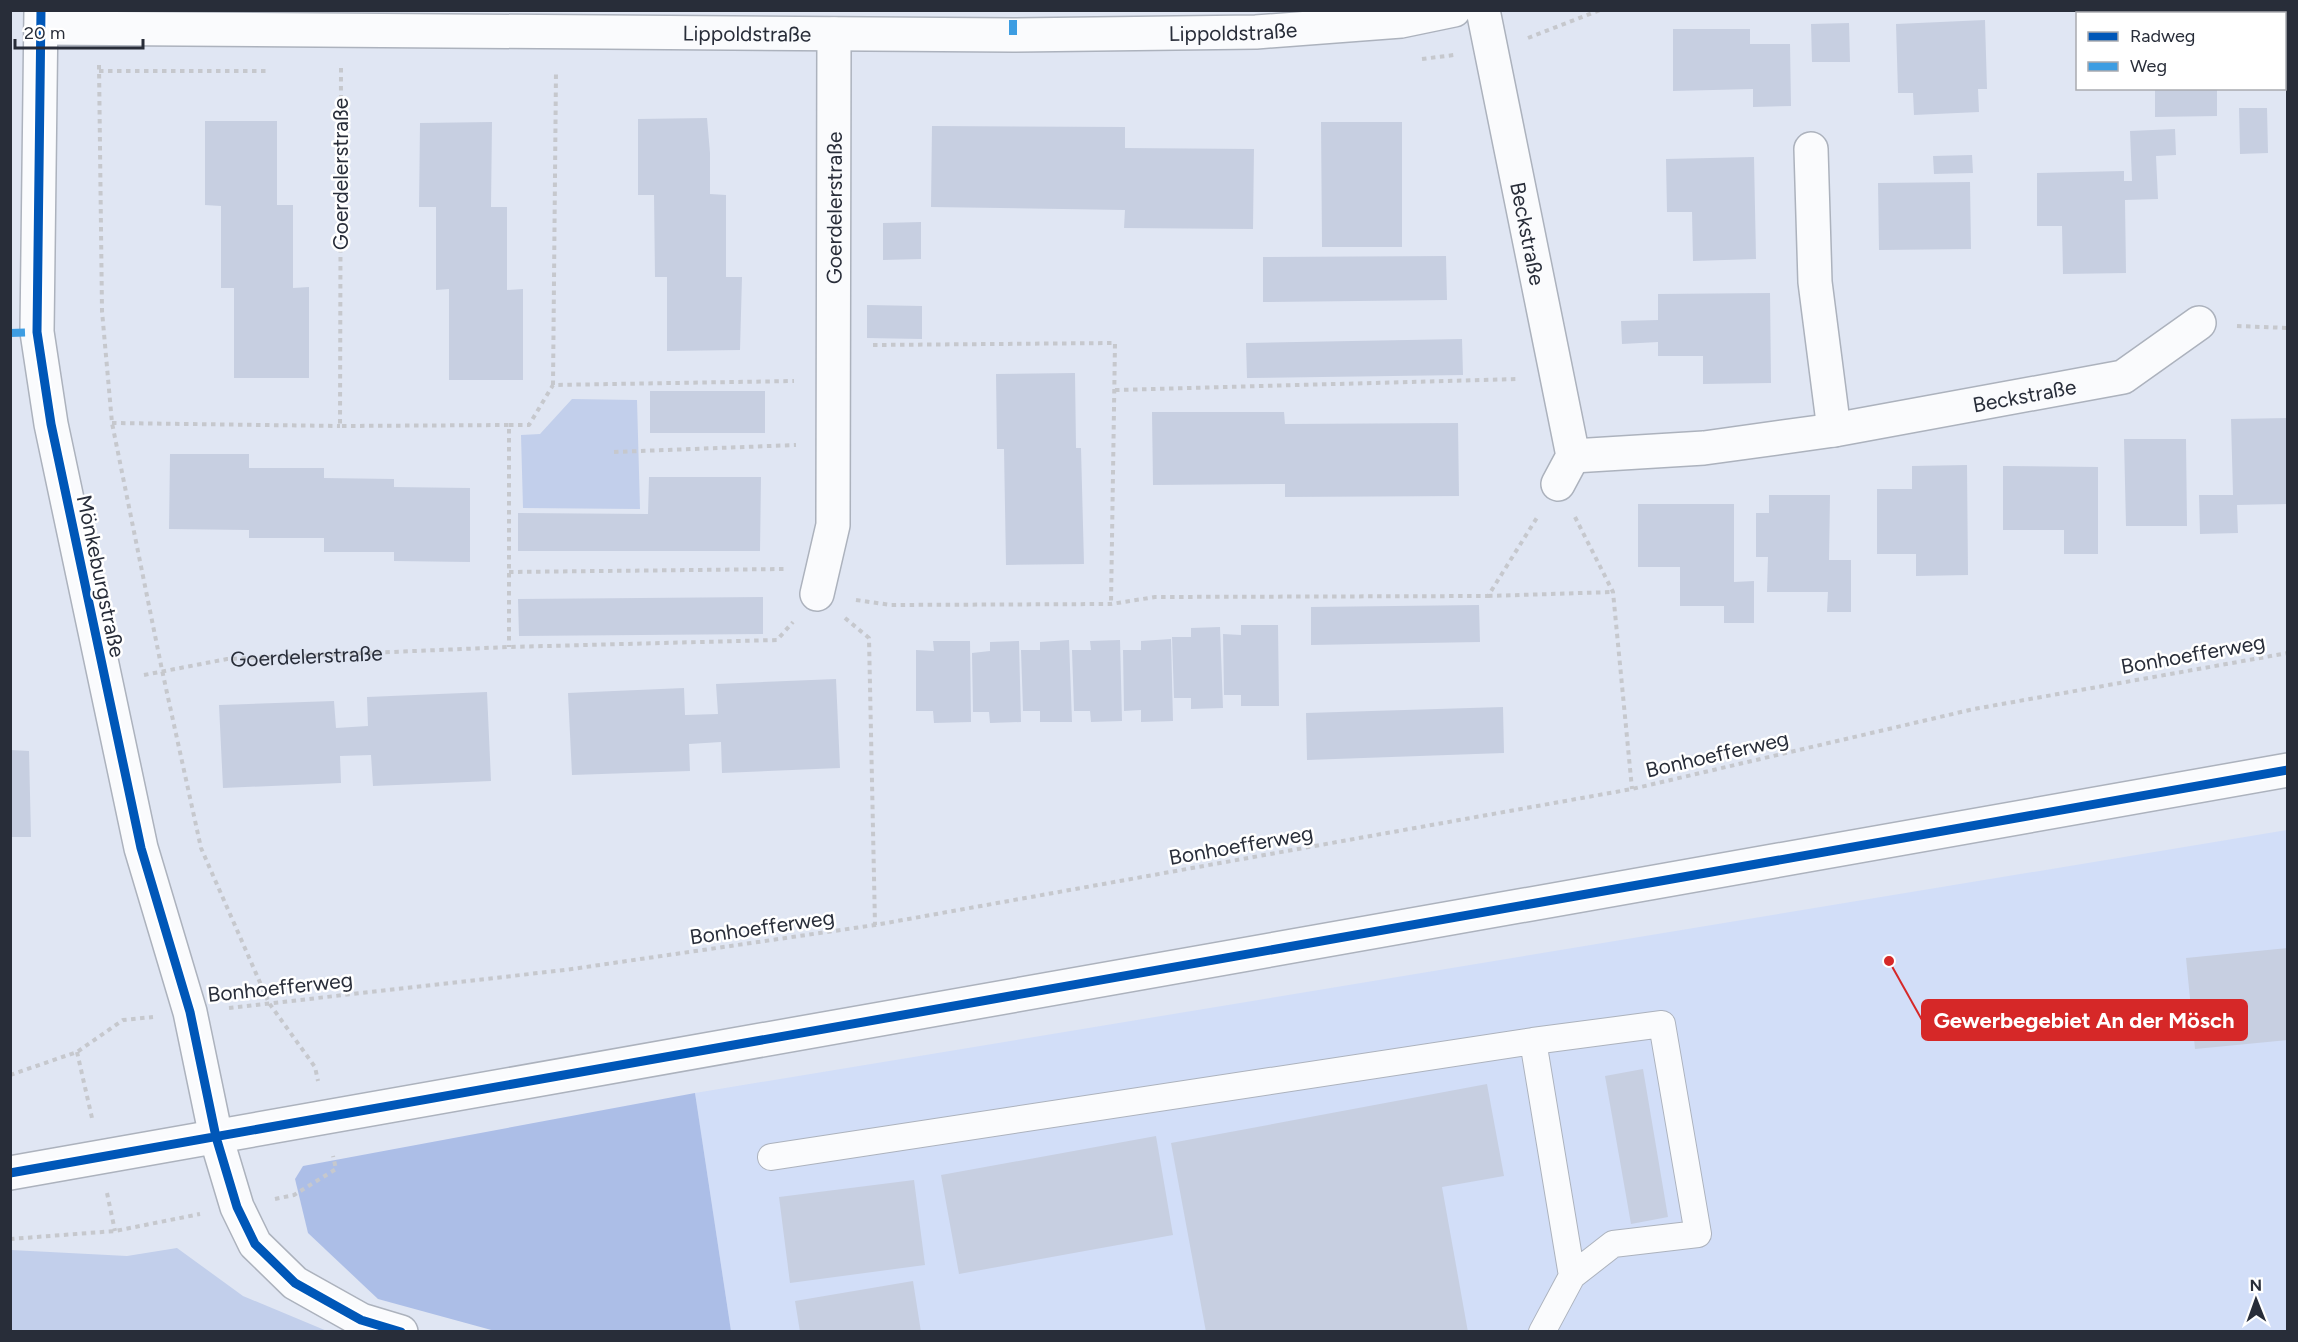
<svg xmlns="http://www.w3.org/2000/svg" width="2298" height="1342" font-family="Figtree,sans-serif">
	<rect width="100%" height="100%" fill="#e0e6f3"/>
	<path fill="#d2def8" d="M 2287,830 L 2287,1331 L 731,1331 L 695,1093 Z"/>
	<path fill="#c2cfeb" d="M 572,399 L 637,400 L 640,509 L 523,508 L 521,435 L 540,434 Z
		M 177,1248 L 243,1296 L 327,1331 L 11,1331 L 11,1250 L 127,1256 Z"/>
	<path fill="#acbee7" d="M 695,1093 L 731,1331 L 495,1331 L 378,1299 L 308,1233 L 295,1179 L 303,1166 Z"/>
	<path fill="#c7cfe1" d="M 1985,20 L 1987,89 L 1978,89 L 1979,112 L 1914,115 L 1913,93 L 1898,93 L 1896,24 Z
		M 1849,23 L 1850,62 L 1812,62 L 1811,24 Z
		M 1673,29 L 1750,29 L 1750,44 L 1790,44 L 1791,106 L 1753,107 L 1753,89 L 1673,91 Z
		M 2155,88 L 2217,88 L 2217,116 L 2155,117 Z
		M 2239,108 L 2267,108 L 2268,153 L 2240,154 Z
		M 707,118 L 710,153 L 710,194 L 726,195 L 726,277 L 742,277 L 740,350 L 667,351 L 667,277 L 655,277 L 654,195 L 638,195 L 638,119 Z
		M 205,121 L 277,121 L 277,205 L 293,205 L 293,288 L 309,287 L 309,378 L 234,378 L 234,288 L 221,288 L 221,206 L 205,205 Z
		M 492,122 L 491,207 L 507,207 L 507,290 L 523,289 L 523,380 L 449,380 L 449,289 L 436,290 L 436,207 L 419,207 L 420,123 Z
		M 1321,122 L 1402,122 L 1402,247 L 1322,247 Z
		M 932,126 L 1125,127 L 1125,148 L 1254,149 L 1253,229 L 1124,228 L 1125,210 L 931,207 Z
		M 2175,129 L 2176,155 L 2156,156 L 2158,199 L 2125,200 L 2126,273 L 2063,274 L 2062,226 L 2037,226 L 2037,173 L 2124,171 L 2124,181 L 2132,181 L 2130,131 Z
		M 1972,155 L 1973,173 L 1934,174 L 1933,156 Z
		M 1754,157 L 1756,259 L 1693,261 L 1692,212 L 1667,212 L 1666,159 Z
		M 1970,182 L 1971,249 L 1879,250 L 1878,183 Z
		M 921,222 L 921,259 L 883,260 L 883,223 Z
		M 1446,256 L 1447,300 L 1263,302 L 1263,257 Z
		M 1770,293 L 1771,383 L 1703,384 L 1703,356 L 1658,356 L 1658,342 L 1622,344 L 1621,321 L 1658,320 L 1658,294 Z
		M 867,305 L 922,306 L 922,339 L 867,338 Z
		M 1462,339 L 1463,375 L 1247,378 L 1246,343 Z
		M 1075,373 L 1076,448 L 1081,448 L 1084,564 L 1006,565 L 1004,449 L 997,449 L 996,374 Z
		M 650,391 L 765,391 L 765,433 L 650,433 Z
		M 1152,412 L 1284,412 L 1285,424 L 1458,423 L 1459,496 L 1285,497 L 1285,484 L 1153,485 Z
		M 2288,418 L 2288,504 L 2237,505 L 2238,533 L 2200,534 L 2199,495 L 2233,495 L 2231,419 Z
		M 2124,439 L 2186,439 L 2187,526 L 2126,526 Z
		M 170,454 L 249,454 L 249,468 L 324,468 L 324,478 L 394,479 L 394,487 L 470,488 L 470,562 L 394,561 L 394,552 L 324,552 L 324,538 L 249,538 L 249,530 L 169,529 Z
		M 1967,465 L 1968,575 L 1916,576 L 1916,554 L 1877,554 L 1877,489 L 1912,489 L 1912,466 Z
		M 2003,466 L 2098,467 L 2098,554 L 2064,554 L 2064,530 L 2003,530 Z
		M 649,477 L 761,477 L 760,551 L 518,551 L 518,513 L 648,514 Z
		M 1769,495 L 1830,495 L 1829,560 L 1851,560 L 1851,612 L 1827,612 L 1828,592 L 1767,592 L 1768,557 L 1756,557 L 1756,513 L 1769,513 Z
		M 1638,504 L 1734,504 L 1734,582 L 1754,581 L 1754,623 L 1724,623 L 1724,606 L 1680,606 L 1680,567 L 1638,567 Z
		M 763,597 L 763,634 L 519,636 L 518,599 Z
		M 1479,605 L 1480,642 L 1311,645 L 1311,607 Z
		M 1241,625 L 1278,625 L 1279,706 L 1241,706 L 1241,695 L 1224,695 L 1223,634 L 1241,635 Z
		M 1220,627 L 1223,708 L 1191,709 L 1191,698 L 1174,698 L 1172,637 L 1191,637 L 1191,628 Z
		M 1171,639 L 1173,721 L 1141,722 L 1141,710 L 1124,711 L 1123,650 L 1141,650 L 1141,641 Z
		M 1069,640 L 1072,722 L 1040,722 L 1040,711 L 1023,711 L 1021,650 L 1040,650 L 1040,642 Z
		M 1120,640 L 1122,721 L 1091,722 L 1090,711 L 1074,711 L 1072,650 L 1091,650 L 1090,641 Z
		M 933,641 L 970,641 L 971,722 L 934,723 L 933,711 L 916,711 L 916,650 L 934,651 Z
		M 1019,641 L 1021,722 L 990,723 L 989,712 L 973,712 L 972,653 L 990,651 L 990,642 Z
		M 836,679 L 840,768 L 722,773 L 721,742 L 689,744 L 690,771 L 572,775 L 568,693 L 684,688 L 685,715 L 718,714 L 716,684 Z
		M 487,692 L 491,781 L 373,786 L 371,755 L 340,756 L 341,783 L 223,788 L 219,705 L 334,701 L 336,728 L 368,726 L 367,697 Z
		M 1503,707 L 1504,753 L 1307,760 L 1306,713 Z
		M 10,750 L 29,751 L 31,837 L 10,837 Z
		M 2288,948 L 2288,1040 L 2195,1049 L 2186,958 Z
		M 1643,1069 L 1668,1217 L 1631,1224 L 1605,1076 Z
		M 1487,1084 L 1504,1176 L 1442,1187 L 1468,1332 L 1206,1332 L 1171,1143 Z
		M 1156,1136 L 1173,1235 L 959,1274 L 941,1175 Z
		M 914,1180 L 925,1265 L 790,1283 L 779,1197 Z
		M 913,1281 L 921,1332 L 800,1332 L 795,1301 Z"/>
	<g fill="none" stroke-linecap="round" stroke-linejoin="round">
		<defs>
			<path id="lane" d="M 771,1157 L 1533,1041
				M 1542,1332 L 1572,1276 L 1613,1244 L 1698,1234 L 1662,1024 L 1533,1041 L 1572,1276"/>
			<g id="street">
				<path d="M 41,10 L 37,332 L 51,424 L 141,848 L 190,1012 L 216,1137 L 237,1207 L 255,1244 L 295,1283 L 361,1320 L 401,1332"/>
				<path id="s2" d="M 1483,10 L 1573,456 L 1558,484"/>
				<path id="s3" d="M 41,28 L 1013,35 L 1256,32 L 1401,21 L 1454,10"/>
				<path d="M 1811,149 L 1815,282 L 1834,430"/>
				<path id="s4" d="M 1573,456 L 1704,448 L 1834,430 L 2123,377 L 2199,323"/>
				<path id="s5" d="M 817,594 L 833,525 L 834,34"/>
			</g>
			<path id="secondary" d="M 10,1173 L 2288,770"/>
		</defs>
		<use href="#lane" stroke="#acb2bd" stroke-width="28"/>
		<use href="#street" stroke="#acb2bd" stroke-width="36"/>
		<use href="#secondary" stroke="#acb2bd" stroke-width="36"/>
		<g stroke="#c6c8cd" stroke-width="4" stroke-dasharray="4.5 4.5" stroke-linecap="butt">
			<path d="M 1528,38 L 1600,10"/>
			<path d="M 1422,59 L 1454,55"/>
			<path d="M 99,65 L 102,311 L 112,423 L 162,670 L 201,848 L 269,1003 L 315,1067 L 318,1081"/>
			<path d="M 341,68 L 340,426 L 509,425 L 509,647"/>
			<path d="M 99,71 L 266,71"/>
			<path d="M 2237,326 L 2288,328"/>
			<path d="M 873,345 L 1115,343 L 1111,604"/>
			<path d="M 553,385 L 556,71"/>
			<path d="M 1115,390 L 1519,379"/>
			<path d="M 112,423 L 340,426"/>
			<path d="M 509,425 L 529,425 L 553,385 L 794,381"/>
			<path d="M 614,452 L 796,445"/>
			<path d="M 1575,517 L 1613,592 L 1632,789"/>
			<path d="M 509,572 L 785,569"/>
			<path d="M 1488,596 L 1613,592"/>
			<path d="M 856,600 L 891,605 L 1111,604 L 1155,597 L 1488,596 L 1538,516"/>
			<path d="M 845,618 L 869,638 L 875,925"/>
			<path id="s1" d="M 144,675 L 227,659 L 509,647 L 777,640 L 793,622"/>
			<path d="M 229,1008 L 565,970 L 875,925 L 1632,789 L 1974,709 L 2288,653"/>
			<path d="M 77,1052 L 92,1118"/>
			<path d="M 10,1075 L 77,1052 L 123,1020 L 153,1017"/>
			<path d="M 107,1193 L 115,1231"/>
			<path d="M 275,1199 L 294,1195 L 336,1169 L 333,1156"/>
			<path d="M 10,1239 L 115,1231 L 200,1214"/>
		</g>
		<use href="#lane" stroke="#fafbfd" stroke-width="26"/>
		<use href="#street" stroke="#fafbfd" stroke-width="33"/>
		<use href="#secondary" stroke="#fafbfd" stroke-width="33"/>
		<path stroke="#3d9de2" stroke-width="8" stroke-dasharray="15 8" stroke-linecap="butt" d="M 1013,35 L 1013,10
			M 10,333 L 37,332"/>
		<defs>
			<path id="cycleway" d="M 41,10 L 37,332 L 51,424 L 141,848 L 190,1012 L 216,1137 L 237,1207 L 255,1244 L 295,1283 L 361,1320 L 401,1332
				M 10,1173 L 2288,770"/>
		</defs>
		<use href="#cycleway" stroke="#fff" stroke-width="13"/>
		<use href="#cycleway" stroke="#0057b8" stroke-width="9"/>
	</g>
	<g text-anchor="middle" dominant-baseline="central" stroke-width="5" stroke-linejoin="round" paint-order="stroke">
		<g font-size="21" fill="#282d39" stroke="#fff">
			<text stroke="none"><textPath href="#s3" startOffset="1192">Lippoldstraße</textPath></text>
			<text stroke="none"><textPath href="#s3" startOffset="706">Lippoldstraße</textPath></text>
			<text transform="translate(340 174) rotate(-90)">Goerdelerstraße</text>
			<text stroke="none"><textPath href="#s5" startOffset="388">Goerdelerstraße</textPath></text>
			<text stroke="none"><textPath href="#s2" startOffset="228">Beckstraße</textPath></text>
			<text stroke="none"><textPath href="#s4" startOffset="456">Beckstraße</textPath></text>
			<text transform="translate(101 576) rotate(78)">Mönkeburgstraße</text>
			<text transform="translate(2193 654) rotate(-10)">Bonhoefferweg</text>
			<text stroke="none"><textPath href="#s1" startOffset="164">Goerdelerstraße</textPath></text>
			<text transform="translate(1717 754) rotate(-13)">Bonhoefferweg</text>
			<text transform="translate(1241 845) rotate(-10)">Bonhoefferweg</text>
			<text transform="translate(762 927) rotate(-8)">Bonhoefferweg</text>
			<text transform="translate(280 987) rotate(-6)">Bonhoefferweg</text>
		</g>
	</g>
	<path fill="none" stroke="#d62828" stroke-width="2" d="M1889 961L1922 1020"/>
	<circle fill="#d62828" stroke="#fff" stroke-width="2" cx="1889" cy="961" r="6"/>
	<rect fill="#d62828" stroke="#d62828" stroke-width="2" x="1922" y="1000" width="325" height="40" rx="6"/>
	<g font-size="22" text-anchor="middle" font-weight="bold" fill="#fff">
		<text x="2084" y="1028">Gewerbegebiet An der Mösch</text>
	</g>
	<rect width="2298" height="1342" fill="none" stroke="#282d39" stroke-width="24"/>
	<rect x="2076" y="12" width="210" height="78" fill="#ffffff" stroke="#a9abb0" stroke-width="1.5"/>
	<rect x="2088" y="32" width="30" height="9" fill="#0057b8" stroke="#a9abb0" stroke-width="1.5"/>
	<text x="2130" y="42" font-size="18" fill="#282d39">Radweg</text>
	<rect x="2088" y="62" width="30" height="9" fill="#3d9de2" stroke="#a9abb0" stroke-width="1.5"/>
	<text x="2130" y="72" font-size="18" fill="#282d39">Weg</text>
	<g transform="translate(2256 1300) rotate(359)" stroke="#ffffff" stroke-width="4.5" paint-order="stroke">
	<path d="M0-4.5L10 22L0 15L-10 22Z" fill="#282d39"/>
	<text y="-9" font-size="16" font-weight="bold" text-anchor="middle" fill="#282d39">N</text>
	</g>
	<path d="M15 39v9h128v-9" fill="none" stroke="#282d39" stroke-width="3"/>
	<text x="24" y="39" font-size="18" fill="#282d39" stroke="#ffffff" stroke-width="4.5" paint-order="stroke">20 m</text>
</svg>
